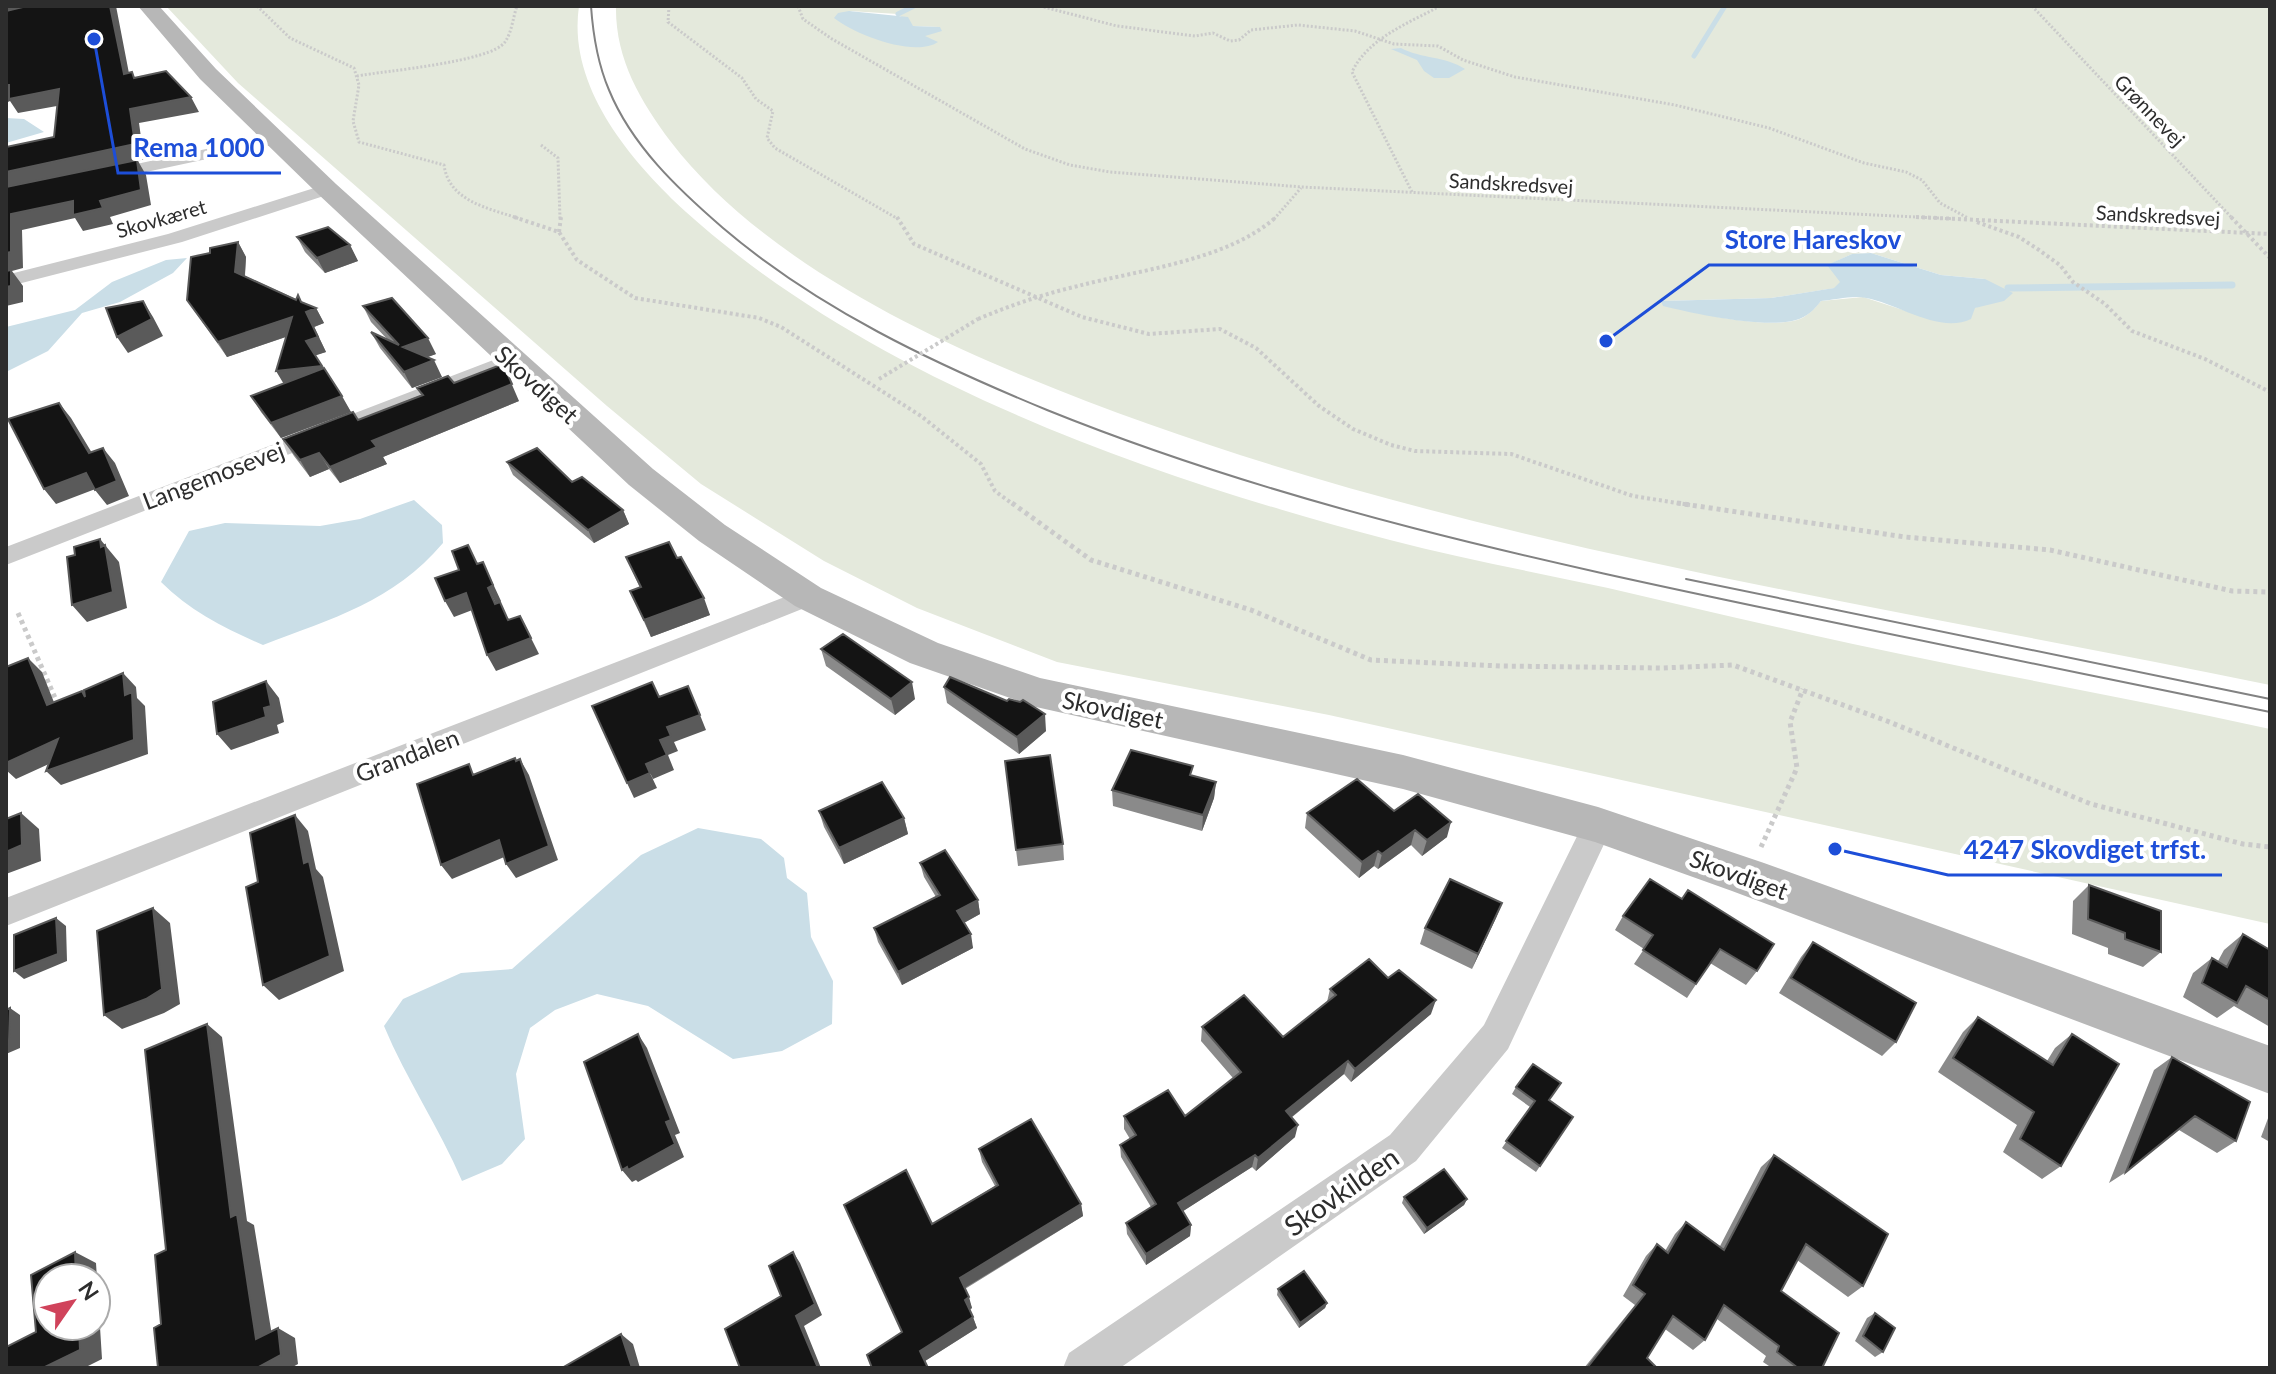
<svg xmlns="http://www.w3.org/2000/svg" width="2276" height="1374" font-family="Lato,sans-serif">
	<rect width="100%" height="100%" fill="#fff"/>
	<path fill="#e4e9dc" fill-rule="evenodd" d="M 166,6 L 579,6 C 567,87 631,161 686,212 C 874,381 1150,477 1390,540 C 1462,559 1535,572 1608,588 C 1689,607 1771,626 1853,644 C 1991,674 2131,698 2270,729 L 2270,924 L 1329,715 L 1057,662 L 917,608 L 824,561 L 701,484 L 607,406 L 238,83 Z
		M 616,6 L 2270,6 L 2270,685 C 1854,599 1420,540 1026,377 C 901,326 754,250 671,142 C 640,101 615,58 616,6 ZM 849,11 L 898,14 L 912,26 L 940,27 L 923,36 ZM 1871,253 L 1941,275 L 1985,279 L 1977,307 L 1931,319 L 1863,297 L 1821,301 C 1814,309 1807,317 1797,320 C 1767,329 1689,314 1662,301 L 1771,298 L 1835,288 L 1841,282 L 1828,265 L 1852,254 Z"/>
	<path fill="#cadee7" d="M 849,11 L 908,17 L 913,26 L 940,27 L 942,31 L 925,36 L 938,42 C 914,58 854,34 834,18 L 838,13 Z
		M 1401,48 C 1422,59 1445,56 1465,69 L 1449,78 L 1434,78 L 1424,71 L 1417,60 L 1391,49 Z
		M 6,118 L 24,119 L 44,132 L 6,143 Z
		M 1871,253 L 1941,275 L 1985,279 L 2013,293 L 2004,301 L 1975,308 L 1971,319 C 1939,334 1899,304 1866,298 C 1853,295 1835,300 1821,301 C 1814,310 1807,317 1796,320 C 1766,329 1695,314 1663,306 L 1661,301 L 1771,298 L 1834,288 L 1840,282 L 1827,265 L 1852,254 Z
		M 187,258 L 173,273 L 120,302 L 82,313 L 48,351 L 6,372 L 6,327 L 75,310 L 112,282 L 166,260 Z
		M 414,500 L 442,525 L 443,543 C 393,602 333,618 263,645 C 226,629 190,611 161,582 L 189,531 L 225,523 L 320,526 L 360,519 Z
		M 698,828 L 761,839 L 784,858 L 787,878 L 807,893 L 811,937 L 833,981 L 832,1024 L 782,1051 L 733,1059 L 648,1006 L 597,994 L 555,1010 L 530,1028 L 516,1074 L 525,1139 L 502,1164 L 462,1181 C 439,1127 406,1079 384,1026 L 403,999 L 461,973 L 512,969 L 641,855 Z"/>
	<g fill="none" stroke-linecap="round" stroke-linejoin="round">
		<path stroke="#cadee7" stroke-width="5" d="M 898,14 L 914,6
			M 1694,56 L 1725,6"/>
		<path stroke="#cadee7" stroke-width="7" d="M 2008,288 L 2232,285"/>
		<path stroke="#cacaca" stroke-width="3" stroke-dasharray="2 2" stroke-linecap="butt" d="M 257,6 L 290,38 L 354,68 L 359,85 L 353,121 L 359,142 L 444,165 C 449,202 489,208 520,219
			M 669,6 L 668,22 L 742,78 L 756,99 L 773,111 L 767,138 L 775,148 L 898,219
			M 798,6 L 803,19 L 832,39 L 1025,149 L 1070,165 L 1110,172 L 1302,187 L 1957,219
			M 1040,6 L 1117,26 L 1195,36 L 1213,33 L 1230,41 L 1239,40 L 1251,30 L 1298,25 L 1355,31 L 1394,44 L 1438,46 L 1463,60 L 1515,77 L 1675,105 L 1769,128 L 1864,163 L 1906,172 L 1922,180 L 1940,203 L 1968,218
			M 2032,6 L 2233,219
			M 357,76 C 384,71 491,62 505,42 C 512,32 513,17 517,6
			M 541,145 L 558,158 L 560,219
			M 1412,192 L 1352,72 C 1368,38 1409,23 1440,6
			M 1274,219 L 1301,188"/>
		<path stroke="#cacaca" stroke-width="4" stroke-dasharray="3 3" stroke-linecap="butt" d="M 514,217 L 559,232 L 577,260 L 635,298 L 759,318 L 781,327 L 921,416 L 981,464 L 995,491 L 1014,505
			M 897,217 L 914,244 L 1082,317 L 1149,334 L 1220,329 L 1256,348 L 1319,406 L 1353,429 L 1391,445 L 1415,451 L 1511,454 L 1633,496 L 1690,505
			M 1916,217 L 2270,234
			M 2231,217 L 2270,258
			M 1977,222 L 2019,237 L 2039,250 L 2060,265 L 2073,282 L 2105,304 L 2132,331 L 2205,359 L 2270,392
			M 559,232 L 561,217
			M 978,319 C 1011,305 1044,294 1078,286 C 1139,270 1229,260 1276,217"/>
		<path stroke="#cacaca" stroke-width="5" stroke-dasharray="4 4" stroke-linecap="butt" d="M 1012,503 L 1091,560 L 1251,610 L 1371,660 L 1500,666 L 1661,668 L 1733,665 L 1887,721 L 2091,804 L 2243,844 L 2270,847
			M 1677,503 L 1905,537 L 2050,550 L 2232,591 L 2270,592
			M 18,613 L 59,707
			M 1761,847 L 1797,768 L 1790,722 L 1803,689"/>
		<path fill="#cacaca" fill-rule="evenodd" d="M 276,134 L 284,139 L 282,143 L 104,181 L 95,176 L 104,171 Z
			M 327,184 L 336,189 L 333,193 L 182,242 L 6,287 L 6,275 L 168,234 Z
			M 509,354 L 517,355 L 520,360 L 517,365 L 6,565 L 6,547 Z
			M 808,588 L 817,591 L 821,597 L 817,603 L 6,926 L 6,898 Z
			M 1598,812 L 1609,816 L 1613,825 L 1508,1049 L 1416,1161 L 1120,1368 L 1063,1368 L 1069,1353 L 1390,1135 L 1484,1025 L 1587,816 Z"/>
		<path fill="#b7b7b7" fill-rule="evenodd" d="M 138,6 L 159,6 L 216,69 L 336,184 L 653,469 L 725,525 L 821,588 L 938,643 L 1040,678 L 1403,755 L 1598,807 L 1764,863 L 2270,1046 L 2270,1094 L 1732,891 L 1595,842 L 1403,789 L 1036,707 L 910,663 L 795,606 L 699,541 L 629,485 L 318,194 L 200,79 Z"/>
		<path stroke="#828282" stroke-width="2" d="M 591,6 C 593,35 597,62 609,90 C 632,146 678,189 723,228 C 818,309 933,363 1047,410 C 1287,507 1540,561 1793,614 C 1952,648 2111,679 2270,712
			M 1686,579 L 2270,699"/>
		<path stroke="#cacaca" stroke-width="4" stroke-dasharray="3 3" stroke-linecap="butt" d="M 879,379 L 978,319"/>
	</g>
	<path fill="#8a8a8a" d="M 297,237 L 350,245 L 358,261 L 325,273 L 305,252 Z
		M 238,242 L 246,257 L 245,276 L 316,308 L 324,323 L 314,327 L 326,352 L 315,355 L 351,412 L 281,438 L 261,412 L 251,396 L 284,384 L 286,337 L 227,357 L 187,300 L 210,253 Z
		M 363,306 L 436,354 L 427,357 L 442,377 L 412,388 L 380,348 L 371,332 L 387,339 L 371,322 Z
		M 454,383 L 519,401 L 383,457 L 387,464 L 340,483 L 329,469 L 310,477 L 294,456 L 283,439 L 358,420 L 421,395 L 417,388 Z
		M 507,462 L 572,482 L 623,510 L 629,524 L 594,543 L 513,475 Z
		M 626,557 L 677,558 L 710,615 L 651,637 L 630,591 L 640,588 Z
		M 821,649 L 915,699 L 895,715 L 826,666 Z
		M 944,687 L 1007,701 L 1020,702 L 1046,731 L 1019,754 L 947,703 Z
		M 1005,761 L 1063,844 L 1064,860 L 1018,866 Z
		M 1193,776 L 1216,782 L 1214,798 L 1202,831 L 1113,806 L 1112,790 Z
		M 819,811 L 904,818 L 908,834 L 844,864 L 824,827 Z
		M 1394,811 L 1447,837 L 1422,856 L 1411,845 L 1378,869 L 1374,866 L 1359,878 L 1305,828 L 1307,813 Z
		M 920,863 L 978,900 L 980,914 L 964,923 L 973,948 L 902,985 L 878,942 L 874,928 L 936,897 L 924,877 Z
		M 1650,879 L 1757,971 L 1746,985 L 1710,963 L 1687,998 L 1634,964 L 1644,949 L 1615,930 L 1623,916 Z
		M 2089,885 L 2161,952 L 2143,967 L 2108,954 L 2108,948 L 2072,934 L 2073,901 Z
		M 1502,903 L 1472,969 L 1420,944 L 1425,928 Z
		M 2243,934 L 2270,950 L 2270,1027 L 2234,1006 L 2217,1018 L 2183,997 L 2193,973 L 2212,958 L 2218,961 L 2224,950 Z
		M 1813,942 L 1896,1042 L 1882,1056 L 1779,993 L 1801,957 Z
		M 1388,978 L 1431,1014 L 1351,1082 L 1344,1074 L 1291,1118 L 1295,1137 L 1256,1171 L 1252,1167 L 1183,1211 L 1191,1225 L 1190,1236 L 1146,1265 L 1127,1234 L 1126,1223 L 1151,1207 L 1121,1157 L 1120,1145 L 1130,1139 L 1124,1129 L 1124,1116 L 1185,1116 L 1233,1078 L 1201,1041 L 1202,1027 L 1283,1037 L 1327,1002 L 1330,989 Z
		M 1978,1017 L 2047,1061 L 2055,1048 L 2072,1034 L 2061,1166 L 2042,1179 L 2003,1152 L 2017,1125 L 1938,1072 L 1963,1032 Z
		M 2172,1057 L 2236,1141 L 2217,1153 L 2179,1130 L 2126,1172 L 2109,1183 L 2154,1070 Z
		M 1516,1087 L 1550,1100 L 1573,1117 L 1536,1172 L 1502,1148 L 1530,1107 L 1512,1094 Z
		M 2270,1113 L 2270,1142 L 2261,1137 Z
		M 979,1149 L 1081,1204 L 1083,1216 L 965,1289 L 972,1308 L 970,1310 L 977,1328 L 925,1361 L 902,1332 L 932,1224 L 995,1186 L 982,1162 Z
		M 1774,1155 L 1863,1286 L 1848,1297 L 1797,1260 L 1781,1291 L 1822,1368 L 1772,1368 L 1763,1362 L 1766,1356 L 1717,1319 L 1705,1340 L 1693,1350 L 1665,1329 L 1647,1358 L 1657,1368 L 1584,1368 L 1635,1305 L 1623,1296 L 1646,1256 L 1657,1244 L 1665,1251 L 1675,1234 L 1686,1222 L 1720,1246 L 1761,1167 Z
		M 1404,1197 L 1467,1199 L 1464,1205 L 1424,1234 L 1402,1203 Z
		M 1278,1289 L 1327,1303 L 1325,1308 L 1299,1328 L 1277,1295 Z
		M 1875,1313 L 1883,1352 L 1875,1357 L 1855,1341 L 1867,1318 Z"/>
	<path fill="#5a5a5a" d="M 6,6 L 41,6 L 6,14 Z
		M 110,6 L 116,6 L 132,89 L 124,74 Z
		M 6,85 L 59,89 L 68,104 L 18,113 L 10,101 L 6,103 Z
		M 191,97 L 199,112 L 139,123 L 144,159 L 138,161 L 146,175 L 151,205 L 110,217 L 113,224 L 83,231 L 75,218 L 22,230 L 23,268 L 12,271 L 23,286 L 23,302 L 6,306 L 6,253 L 11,214 L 73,201 L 100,201 L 6,190 L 6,172 L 130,109 Z
		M 238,242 L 246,257 L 244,287 L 235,272 Z
		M 350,245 L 358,261 L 325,273 L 317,258 Z
		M 143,301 L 153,317 L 163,336 L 128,353 L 117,337 Z
		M 316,308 L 324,323 L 314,327 L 326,352 L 314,356 L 306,341 L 306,312 Z
		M 292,317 L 300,332 L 227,357 L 218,342 Z
		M 428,338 L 436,354 L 412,363 L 403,347 Z
		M 434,360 L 442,377 L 412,388 L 404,372 Z
		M 503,364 L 519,401 L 383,457 L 387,464 L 340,483 L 330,467 Z
		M 322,366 L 331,381 L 285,386 L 276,371 Z
		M 342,396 L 351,412 L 281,438 L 271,423 Z
		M 59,403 L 71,418 L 101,468 L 89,453 Z
		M 103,448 L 115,463 L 129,496 L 107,505 L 95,490 Z
		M 319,453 L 329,469 L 310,477 L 300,460 Z
		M 86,473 L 98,488 L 56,504 L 44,489 Z
		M 623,510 L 629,524 L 594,543 L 588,530 Z
		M 100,539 L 119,562 L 127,608 L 87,622 L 72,605 L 101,547 Z
		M 483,562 L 501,601 L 496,604 L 504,620 L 488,588 Z
		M 466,593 L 475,609 L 454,617 L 445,601 Z
		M 704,598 L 710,615 L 651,637 L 644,620 Z
		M 520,616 L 539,654 L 496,671 L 487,655 Z
		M 28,658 L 42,672 L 61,720 L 47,705 Z
		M 123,673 L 136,687 L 137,698 L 145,706 L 148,754 L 61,785 L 46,771 L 125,695 Z
		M 266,681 L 279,698 L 284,722 L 277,725 L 279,733 L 231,750 L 217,734 Z
		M 912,682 L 915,699 L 895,715 L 891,699 Z
		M 1045,714 L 1046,731 L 1019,754 L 1017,737 Z
		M 700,715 L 706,730 L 674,742 L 678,751 L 668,755 L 674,770 L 653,779 L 646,764 L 667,727 Z
		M 58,739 L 73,753 L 16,779 L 6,770 L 6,763 Z
		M 520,759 L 529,775 L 558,860 L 516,878 L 506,864 Z
		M 650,773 L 657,788 L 634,798 L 627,783 Z
		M 1216,782 L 1214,798 L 1202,831 L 1203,815 Z
		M 21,813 L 39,829 L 41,861 L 6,874 L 6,852 Z
		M 295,815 L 308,831 L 316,869 L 323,877 L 344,971 L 279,1000 L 263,985 L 304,863 Z
		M 904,818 L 908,834 L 844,864 L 839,848 Z
		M 1451,822 L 1447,837 L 1422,856 L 1427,840 Z
		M 1415,830 L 1411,845 L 1378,869 L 1382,854 Z
		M 499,840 L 509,855 L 452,879 L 441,865 Z
		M 1378,851 L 1374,866 L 1359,878 L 1362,862 Z
		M 978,900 L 980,914 L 960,925 L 957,911 Z
		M 1502,903 L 1496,918 L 1472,969 L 1478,954 Z
		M 153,908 L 170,923 L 180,1004 L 164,1013 L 122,1029 L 104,1015 Z
		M 56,918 L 66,926 L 67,961 L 24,979 L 14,971 Z
		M 971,934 L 973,948 L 902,985 L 898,972 Z
		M 1436,1000 L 1431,1014 L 1351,1082 L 1355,1069 Z
		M 10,1008 L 20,1015 L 20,1048 L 6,1054 L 6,1042 Z
		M 207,1024 L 222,1037 L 247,1221 L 254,1225 L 274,1348 L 256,1339 L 231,1217 Z
		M 638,1034 L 647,1048 L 680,1133 L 675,1135 L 684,1157 L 638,1182 L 636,1180 L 632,1182 L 622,1170 L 666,1122 Z
		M 1348,1061 L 1344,1074 L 1283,1124 L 1286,1111 Z
		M 1298,1125 L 1295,1137 L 1256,1171 L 1258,1158 Z
		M 1255,1155 L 1252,1167 L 1177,1215 L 1178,1203 Z
		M 1467,1199 L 1464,1205 L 1424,1234 L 1427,1228 Z
		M 1081,1204 L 1083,1216 L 963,1289 L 960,1278 Z
		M 1191,1225 L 1190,1236 L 1146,1265 L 1146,1254 Z
		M 75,1252 L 96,1263 L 102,1359 L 84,1368 L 43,1368 L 79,1326 L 96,1326 L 96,1278 L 76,1278 Z
		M 793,1252 L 800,1263 L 822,1315 L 804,1326 L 821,1368 L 818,1368 L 796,1316 Z
		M 969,1297 L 972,1308 L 968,1310 L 965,1300 Z
		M 1327,1303 L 1325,1308 L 1299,1328 L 1300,1323 Z
		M 973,1317 L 977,1328 L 925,1361 L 920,1351 Z
		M 278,1328 L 295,1338 L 298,1364 L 291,1368 L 257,1368 Z
		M 621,1334 L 633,1344 L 640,1368 L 632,1368 Z"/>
	<path fill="#141414" stroke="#5a5a5a" stroke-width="2" d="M 27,6 L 110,6 L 124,74 L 132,72 L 134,78 L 166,71 L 191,97 L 130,109 L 135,144 L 6,172 L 6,147 L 54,137 L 59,89 L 9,99 L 9,85 L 6,85 L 6,11 Z
		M 137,160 L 141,190 L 100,201 L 103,208 L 73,215 L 73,201 L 11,214 L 11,252 L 6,253 L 6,187 Z
		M 328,227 L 350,245 L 317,258 L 297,237 Z
		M 238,242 L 235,272 L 296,300 L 298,295 L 301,302 L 316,308 L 306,312 L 318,337 L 306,341 L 322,366 L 276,371 L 292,317 L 218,342 L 187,300 L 191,257 L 210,253 L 210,248 Z
		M 11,270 L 11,286 L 6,287 L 6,271 Z
		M 392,298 L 428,338 L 403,347 L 434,360 L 404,372 L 371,332 L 399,345 L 363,306 Z
		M 143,301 L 152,319 L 117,337 L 106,308 Z
		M 503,364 L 512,384 L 372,441 L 377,447 L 330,467 L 319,453 L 300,460 L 283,439 L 353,412 L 358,420 L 423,395 L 417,388 L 448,376 L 454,383 Z
		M 324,368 L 342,396 L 271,423 L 251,396 Z
		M 59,403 L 89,453 L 103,448 L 117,481 L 95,490 L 86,473 L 44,489 L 8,419 Z
		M 537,448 L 572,482 L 582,477 L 623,510 L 588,530 L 507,462 Z
		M 100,539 L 101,547 L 105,545 L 113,592 L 72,605 L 67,557 L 75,555 L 74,547 Z
		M 669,542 L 677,558 L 681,557 L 704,598 L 644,620 L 630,591 L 641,587 L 626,557 Z
		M 468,545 L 477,564 L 483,562 L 493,585 L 488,588 L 495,604 L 500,602 L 508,620 L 520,616 L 531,638 L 487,655 L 466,593 L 445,601 L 435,578 L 459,570 L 452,551 Z
		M 843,634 L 912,682 L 891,699 L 821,649 Z
		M 28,658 L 47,705 L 82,691 L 85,697 L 84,690 L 123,673 L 125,695 L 132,692 L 134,740 L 46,771 L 58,739 L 6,763 L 6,667 Z
		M 950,677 L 1007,701 L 1009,699 L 1020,702 L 1023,700 L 1045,714 L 1017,737 L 944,687 Z
		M 266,681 L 271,706 L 264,708 L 266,717 L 217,734 L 213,702 Z
		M 652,682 L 659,697 L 688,686 L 700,715 L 667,727 L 671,736 L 660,740 L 667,755 L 646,764 L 650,773 L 627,783 L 592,706 Z
		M 1131,750 L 1193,766 L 1190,775 L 1216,782 L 1203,815 L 1112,790 Z
		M 1050,755 L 1063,844 L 1016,850 L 1005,761 Z
		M 515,758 L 516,761 L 520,759 L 549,846 L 506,864 L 499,840 L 441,865 L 417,784 L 469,764 L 473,775 Z
		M 1357,779 L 1394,811 L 1418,794 L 1451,822 L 1427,840 L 1415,830 L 1382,854 L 1378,851 L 1362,862 L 1307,813 Z
		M 882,782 L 904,818 L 839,848 L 819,811 Z
		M 21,813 L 22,845 L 6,852 L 6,819 Z
		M 295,815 L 304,863 L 309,861 L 330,956 L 263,985 L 246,887 L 258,882 L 250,833 Z
		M 945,850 L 978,900 L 957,911 L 971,934 L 898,972 L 874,928 L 940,895 L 920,863 Z
		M 1450,879 L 1502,903 L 1478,954 L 1425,928 Z
		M 1650,879 L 1682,899 L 1688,890 L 1774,944 L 1757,971 L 1720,949 L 1696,984 L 1643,950 L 1653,935 L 1623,916 Z
		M 2089,885 L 2161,911 L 2161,952 L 2125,939 L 2125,933 L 2088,919 Z
		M 153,908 L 162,989 L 146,999 L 104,1015 L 97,931 Z
		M 56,918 L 58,954 L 14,971 L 14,935 Z
		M 2243,934 L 2270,950 L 2270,1000 L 2246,986 L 2237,1003 L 2202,983 L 2212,958 L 2227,967 Z
		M 1813,942 L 1916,1003 L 1896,1042 L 1791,978 Z
		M 1369,959 L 1388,978 L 1399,970 L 1436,1000 L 1355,1069 L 1348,1061 L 1286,1111 L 1298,1125 L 1258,1158 L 1255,1155 L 1178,1203 L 1191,1225 L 1146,1254 L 1126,1223 L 1156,1204 L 1120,1145 L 1136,1135 L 1124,1116 L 1168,1090 L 1185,1116 L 1241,1072 L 1202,1027 L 1244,995 L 1283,1037 L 1336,995 L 1330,989 Z
		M 10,1008 L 9,1041 L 6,1042 L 6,1010 Z
		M 1978,1017 L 2053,1065 L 2072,1034 L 2119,1064 L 2061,1166 L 2020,1139 L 2034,1112 L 1953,1058 Z
		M 207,1024 L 231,1217 L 237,1214 L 256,1339 L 278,1328 L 281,1355 L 257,1368 L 158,1368 L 154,1328 L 161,1324 L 155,1255 L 166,1250 L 145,1050 Z
		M 638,1034 L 671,1120 L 666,1122 L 675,1144 L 628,1170 L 627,1167 L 622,1170 L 584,1062 Z
		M 2172,1057 L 2250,1102 L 2236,1141 L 2195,1116 L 2126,1172 Z
		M 1533,1064 L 1561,1083 L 1549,1100 L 1573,1117 L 1540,1166 L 1506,1141 L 1535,1101 L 1516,1087 Z
		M 1031,1119 L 1081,1204 L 960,1278 L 969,1297 L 965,1300 L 973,1317 L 920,1351 L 928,1368 L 872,1368 L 867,1355 L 902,1332 L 844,1205 L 906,1170 L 932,1224 L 998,1185 L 979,1149 Z
		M 1774,1155 L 1888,1234 L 1863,1286 L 1806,1244 L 1781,1291 L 1839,1333 L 1822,1368 L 1798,1368 L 1777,1352 L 1779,1346 L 1724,1305 L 1705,1340 L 1673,1316 L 1647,1358 L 1657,1368 L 1587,1368 L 1645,1294 L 1633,1285 L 1657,1244 L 1668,1253 L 1686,1222 L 1724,1250 Z
		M 1444,1169 L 1467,1199 L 1427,1228 L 1404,1197 Z
		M 75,1252 L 76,1278 L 48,1278 L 48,1326 L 79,1326 L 80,1350 L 43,1368 L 6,1368 L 6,1347 L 36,1332 L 31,1275 Z
		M 793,1252 L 815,1304 L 796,1316 L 818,1368 L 740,1368 L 725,1329 L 781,1296 L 769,1266 Z
		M 1304,1271 L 1327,1303 L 1300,1323 L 1278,1289 Z
		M 1875,1313 L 1895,1328 L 1883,1352 L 1863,1336 Z
		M 621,1334 L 632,1368 L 562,1368 Z"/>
	<g text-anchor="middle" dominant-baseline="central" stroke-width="8" stroke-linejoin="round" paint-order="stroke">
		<g font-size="20" fill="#2d2d2d" stroke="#fff">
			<text transform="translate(2150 110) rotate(46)">Grønnevej</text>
			<text transform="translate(1511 183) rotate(3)">Sandskredsvej</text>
			<text transform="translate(2158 215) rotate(3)">Sandskredsvej</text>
			<text transform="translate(161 218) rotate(-16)">Skovkæret</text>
		</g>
		<g font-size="24" fill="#2d2d2d" stroke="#fff">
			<text transform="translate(537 384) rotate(42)">Skovdiget</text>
			<text transform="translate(213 475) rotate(-21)">Langemosevej</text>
			<text transform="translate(1113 709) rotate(12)">Skovdiget</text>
			<text transform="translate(407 755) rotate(-21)">Grandalen</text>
			<text transform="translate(1739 874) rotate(20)">Skovdiget</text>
		</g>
		<g font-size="28" fill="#2d2d2d" stroke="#fff">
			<text transform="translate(1341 1191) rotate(-35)">Skovkilden</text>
		</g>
	</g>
	<path fill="none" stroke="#1d4ed8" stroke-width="3" d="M94 39L118 173H281M1606 341L1709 265H1917M1835 849L1948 875H2222"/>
	<g fill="#1d4ed8" stroke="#fff" stroke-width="3">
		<circle cx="94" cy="39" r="8"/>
		<circle cx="1606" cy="341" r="8"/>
		<circle cx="1835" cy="849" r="8"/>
	</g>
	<g font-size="26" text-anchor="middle" font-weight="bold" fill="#1d4ed8" stroke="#fff" stroke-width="8" stroke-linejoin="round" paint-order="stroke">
		<text x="199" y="157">Rema 1000</text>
		<text x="1813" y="249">Store Hareskov</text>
		<text x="2085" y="859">4247 Skovdiget trfst.</text>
	</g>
	<rect width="2276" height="1374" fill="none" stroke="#2d2d2d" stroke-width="16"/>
	<g transform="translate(72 1302) rotate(56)"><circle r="38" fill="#ffffff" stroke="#ababab" stroke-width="2"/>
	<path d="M0-6L14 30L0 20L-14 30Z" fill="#d0435b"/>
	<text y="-12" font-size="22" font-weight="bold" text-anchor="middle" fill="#2d2d2d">N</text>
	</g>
</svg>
